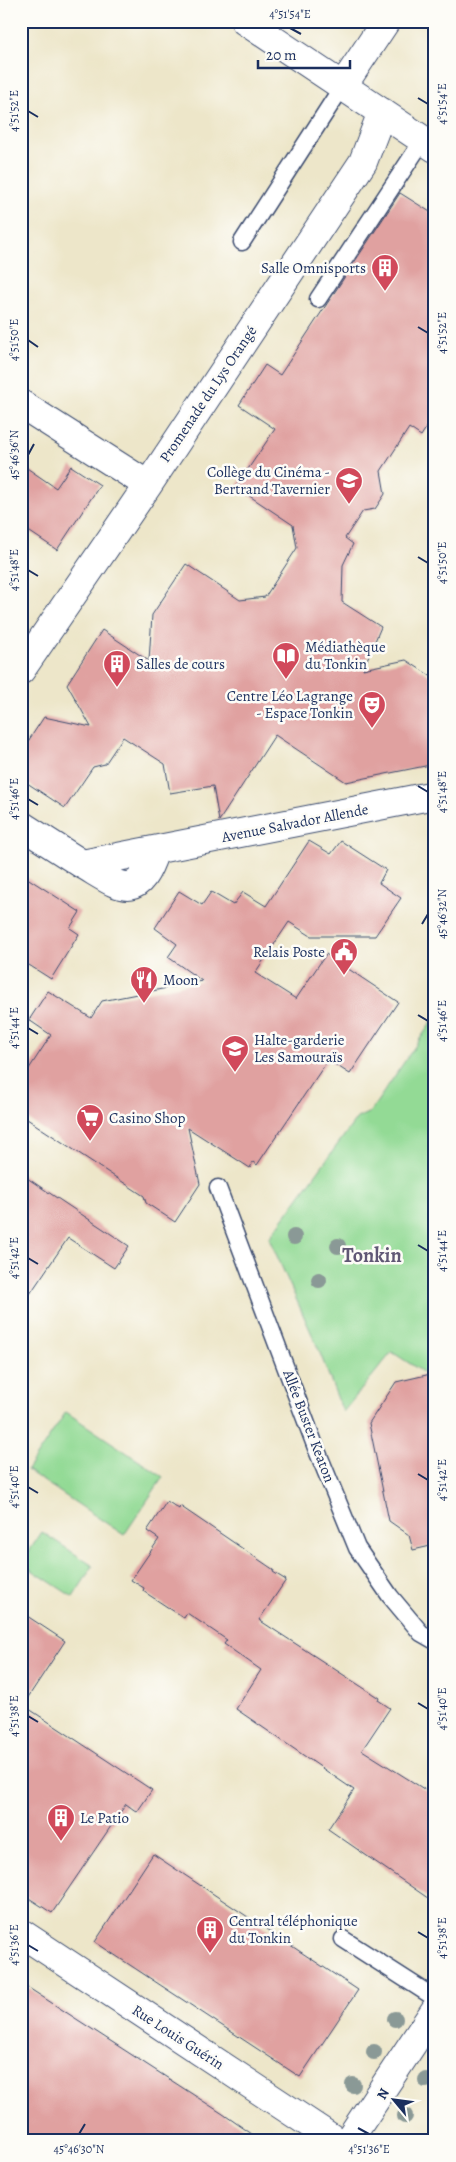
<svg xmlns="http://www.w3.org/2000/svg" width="456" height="2162" font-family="Alegreya,serif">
	<rect width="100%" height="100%" fill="#fdfcf7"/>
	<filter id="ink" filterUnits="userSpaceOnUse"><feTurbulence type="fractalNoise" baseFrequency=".02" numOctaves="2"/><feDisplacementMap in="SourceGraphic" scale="10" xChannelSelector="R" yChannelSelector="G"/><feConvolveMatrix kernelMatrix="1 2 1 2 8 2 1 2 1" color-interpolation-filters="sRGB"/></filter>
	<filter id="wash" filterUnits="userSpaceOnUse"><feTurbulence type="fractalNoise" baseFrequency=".0096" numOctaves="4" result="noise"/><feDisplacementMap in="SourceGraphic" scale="20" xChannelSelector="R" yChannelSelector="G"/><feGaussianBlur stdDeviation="1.12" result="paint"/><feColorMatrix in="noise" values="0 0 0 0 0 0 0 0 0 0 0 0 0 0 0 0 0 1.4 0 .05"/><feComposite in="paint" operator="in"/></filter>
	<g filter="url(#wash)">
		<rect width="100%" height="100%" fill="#ede6c9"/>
		<path fill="#93da95" stroke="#57847a" d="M 435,1017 L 435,1380 L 392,1352 L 343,1412 L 318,1348 L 269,1238 L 357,1118 L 370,1112 Z
			M 66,1412 L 163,1477 L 124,1535 L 27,1470 Z
			M 42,1532 L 93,1566 L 73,1597 L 21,1563 Z"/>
		<g id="blocks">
			<path fill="#e0a1a0" d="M 400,193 L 435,215 L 435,426 L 426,428 L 421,436 L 409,428 L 381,471 L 385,494 L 375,509 L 363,511 L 345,538 L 353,544 L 343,565 L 342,602 L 381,627 L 363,669 L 406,660 L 435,679 L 435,764 L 346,782 L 275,735 L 219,821 L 213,786 L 170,793 L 165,764 L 123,737 L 105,764 L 93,767 L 65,808 L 21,779 L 21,752 L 44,717 L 91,727 L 67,684 L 102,630 L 149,661 L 152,615 L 186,564 L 240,600 L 265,597 L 297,548 L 293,525 L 236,487 L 275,429 L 239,405 L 265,365 L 280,375 Z
				M 21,464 L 56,488 L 71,466 L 100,485 L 57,550 L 21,526 Z
				M 309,841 L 331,854 L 341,841 L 386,870 L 379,883 L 401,898 L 375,936 L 311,936 L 289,922 L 255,973 L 296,999 L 326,954 L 398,1002 L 350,1074 L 328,1060 L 257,1165 L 253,1162 L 250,1168 L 188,1128 L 200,1184 L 175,1222 L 146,1203 L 144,1196 L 21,1115 L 21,1081 L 51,1035 L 29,1020 L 48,991 L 91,1018 L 102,1001 L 202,981 L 168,957 L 177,944 L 155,928 L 179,891 L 202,905 L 211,892 L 233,905 L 243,892 L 266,906 Z
				M 21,874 L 80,912 L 70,928 L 79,934 L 51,979 L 21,960 Z
				M 21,1174 L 129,1246 L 114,1268 L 68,1238 L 21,1307 Z
				M 435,1373 L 435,1545 L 413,1550 L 409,1535 L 389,1521 L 369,1423 L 396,1382 Z
				M 167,1501 L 179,1509 L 180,1506 L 274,1570 L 273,1572 L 286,1580 L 259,1620 L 379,1698 L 378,1700 L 390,1708 L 362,1750 L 435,1796 L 435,1903 L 328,1829 L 354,1790 L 236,1709 L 261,1670 L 224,1644 L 227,1640 L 187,1613 L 184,1618 L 143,1591 L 144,1588 L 131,1580 L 159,1539 L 147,1531 Z
				M 21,1612 L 65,1641 L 23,1705 L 152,1790 L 137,1812 L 126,1804 L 52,1913 L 21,1893 Z
				M 153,1854 L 358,1990 L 300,2077 L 95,1942 Z
				M 21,1983 L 223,2114 L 262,2141 L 21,2141 Z"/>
		</g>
	</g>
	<g filter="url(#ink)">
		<use href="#blocks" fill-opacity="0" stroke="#3a4a6e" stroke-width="1"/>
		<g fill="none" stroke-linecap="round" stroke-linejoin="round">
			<defs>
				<path id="lane" d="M 242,242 L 342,87
					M 318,299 L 423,140
					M 218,1188 L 316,1448 L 357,1548 L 390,1596 L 421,1633 L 435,1641
					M 343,1939 L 435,1998"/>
				<path id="street" d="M 245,21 L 435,148
					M 342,87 L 386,21
					M 21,404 L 148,485
					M 21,670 L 148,485 L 363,162 L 382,112
					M 21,825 L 82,864 L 435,795
					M 82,864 C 120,886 137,905 155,850
					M 21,1933 L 336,2141
					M 348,2141 L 435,2010"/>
			</defs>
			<use href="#lane" stroke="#3a4a6e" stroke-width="19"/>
			<use href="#street" stroke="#3a4a6e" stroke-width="30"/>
			<use href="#lane" stroke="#fff" stroke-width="16"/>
			<use href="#street" stroke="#fff" stroke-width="28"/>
		</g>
		<g fill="#8a9996">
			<circle cx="294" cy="1237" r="8"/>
			<circle cx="338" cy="1246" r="8"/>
			<circle cx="319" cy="1280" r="8"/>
			<circle cx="395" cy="2019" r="8"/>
			<circle cx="374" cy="2052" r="8"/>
			<circle cx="426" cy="2080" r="8"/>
			<circle cx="353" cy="2085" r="8"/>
			<circle cx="405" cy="2116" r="8"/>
		</g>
	</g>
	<path fill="none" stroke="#1b2f5e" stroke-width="2" d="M 290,28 L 301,34M 418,98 L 428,104M 28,111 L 38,117M 418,327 L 428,333M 28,340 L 38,347M 28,455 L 34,444M 418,557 L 428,563M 28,570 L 38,576M 418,786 L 428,792M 28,799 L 38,805M 422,924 L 428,914M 418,1015 L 428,1021M 28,1028 L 38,1034M 418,1245 L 428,1251M 28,1258 L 38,1264M 418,1474 L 428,1480M 28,1487 L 38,1493M 418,1703 L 428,1709M 28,1716 L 38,1722M 418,1932 L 428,1938M 28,1945 L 38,1951M 358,2128 L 369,2134M 79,2134 L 85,2124"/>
	<defs>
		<symbol id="building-pin" viewBox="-11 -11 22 30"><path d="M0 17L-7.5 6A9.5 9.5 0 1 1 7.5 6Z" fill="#d1495b" stroke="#fdfcf7"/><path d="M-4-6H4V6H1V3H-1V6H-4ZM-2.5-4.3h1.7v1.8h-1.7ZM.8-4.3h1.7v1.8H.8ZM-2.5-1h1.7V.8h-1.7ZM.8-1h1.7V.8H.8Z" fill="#fff"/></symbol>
		<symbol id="school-pin" viewBox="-11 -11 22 30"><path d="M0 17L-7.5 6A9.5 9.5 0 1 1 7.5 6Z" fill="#d1495b" stroke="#fdfcf7"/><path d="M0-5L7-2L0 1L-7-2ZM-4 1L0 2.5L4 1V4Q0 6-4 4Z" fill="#fff"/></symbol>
		<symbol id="library-pin" viewBox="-11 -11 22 30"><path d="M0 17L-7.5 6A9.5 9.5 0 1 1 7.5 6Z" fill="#d1495b" stroke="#fdfcf7"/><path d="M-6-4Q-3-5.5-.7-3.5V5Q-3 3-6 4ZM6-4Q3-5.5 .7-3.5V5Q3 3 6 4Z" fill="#fff"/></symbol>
		<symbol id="theatre-pin" viewBox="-11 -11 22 30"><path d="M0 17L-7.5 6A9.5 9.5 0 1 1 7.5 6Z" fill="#d1495b" stroke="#fdfcf7"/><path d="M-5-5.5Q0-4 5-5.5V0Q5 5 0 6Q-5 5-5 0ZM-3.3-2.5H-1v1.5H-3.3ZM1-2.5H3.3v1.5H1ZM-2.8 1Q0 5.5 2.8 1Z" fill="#fff"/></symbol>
		<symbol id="civic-pin" viewBox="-11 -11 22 30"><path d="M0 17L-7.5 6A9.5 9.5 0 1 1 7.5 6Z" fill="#d1495b" stroke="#fdfcf7"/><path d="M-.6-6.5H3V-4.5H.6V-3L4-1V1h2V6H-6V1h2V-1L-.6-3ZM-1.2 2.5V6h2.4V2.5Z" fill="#fff"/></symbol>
		<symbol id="restaurant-pin" viewBox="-11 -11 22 30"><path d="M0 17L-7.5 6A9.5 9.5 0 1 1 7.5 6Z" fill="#d1495b" stroke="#fdfcf7"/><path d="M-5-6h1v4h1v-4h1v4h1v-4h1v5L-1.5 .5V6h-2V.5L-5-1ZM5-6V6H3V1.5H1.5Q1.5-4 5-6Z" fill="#fff"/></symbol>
		<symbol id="supermarket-pin" viewBox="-11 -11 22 30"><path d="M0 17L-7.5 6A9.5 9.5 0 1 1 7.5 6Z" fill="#d1495b" stroke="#fdfcf7"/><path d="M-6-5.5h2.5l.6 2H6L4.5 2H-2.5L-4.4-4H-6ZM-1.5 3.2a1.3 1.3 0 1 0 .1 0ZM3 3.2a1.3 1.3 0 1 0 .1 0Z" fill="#fff"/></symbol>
	</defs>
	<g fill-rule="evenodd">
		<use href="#building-pin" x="369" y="252" width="32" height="43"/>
		<use href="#school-pin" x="333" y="465" width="32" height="43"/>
		<use href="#library-pin" x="270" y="640" width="32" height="43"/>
		<use href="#building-pin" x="101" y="648" width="32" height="43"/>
		<use href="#theatre-pin" x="356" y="689" width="32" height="43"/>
		<use href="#civic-pin" x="328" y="936" width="32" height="43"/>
		<use href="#restaurant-pin" x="128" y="964" width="32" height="43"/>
		<use href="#school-pin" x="219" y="1033" width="32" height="43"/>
		<use href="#supermarket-pin" x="74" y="1102" width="32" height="43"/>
		<use href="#building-pin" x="45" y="1802" width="32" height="43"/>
		<use href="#building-pin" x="194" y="1914" width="32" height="43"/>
	</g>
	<g text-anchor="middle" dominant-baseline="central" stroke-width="5" stroke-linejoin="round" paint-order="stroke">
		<g font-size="15" fill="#1b2f5e" stroke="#fdfcf7" text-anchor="start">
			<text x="366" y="268" text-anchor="end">Salle Omnisports</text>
			<text x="330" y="472" text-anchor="end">Collège du Cinéma -<tspan x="330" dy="17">Bertrand Tavernier</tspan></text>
			<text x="305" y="647">Médiathèque<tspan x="305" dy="17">du Tonkin</tspan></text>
			<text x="136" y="664">Salles de cours</text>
			<text x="353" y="696" text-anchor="end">Centre Léo Lagrange<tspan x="353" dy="17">- Espace Tonkin</tspan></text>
			<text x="325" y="952" text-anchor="end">Relais Poste</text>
			<text x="163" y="980">Moon</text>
			<text x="254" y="1040">Halte-garderie<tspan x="254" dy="17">Les Samouraïs</tspan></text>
			<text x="109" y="1118">Casino Shop</text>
			<text x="80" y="1818">Le Patio</text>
			<text x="229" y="1921">Central téléphonique<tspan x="229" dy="17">du Tonkin</tspan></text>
		</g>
		<g font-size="15" fill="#1b2f5e" stroke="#fdfcf7">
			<text transform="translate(208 394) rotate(-56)">Promenade du Lys Orangé</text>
			<text transform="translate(295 823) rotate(-11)">Avenue Salvador Allende</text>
			<text transform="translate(309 1426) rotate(69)">Allée Buster Keaton</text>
			<text transform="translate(178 2037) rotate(33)">Rue Louis Guérin</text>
		</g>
		<g font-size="20" font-weight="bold" fill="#605775" stroke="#fdfcf7">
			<text x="372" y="1255">Tonkin</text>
		</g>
	</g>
	<rect width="456" height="2162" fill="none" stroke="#fdfcf7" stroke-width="55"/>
	<g transform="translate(394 2100) rotate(299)" stroke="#fdfcf7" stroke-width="4" paint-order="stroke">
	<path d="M0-4L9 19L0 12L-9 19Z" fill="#1b2f5e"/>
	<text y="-8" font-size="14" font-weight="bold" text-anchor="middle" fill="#1b2f5e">N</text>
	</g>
	<path d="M258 60v8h92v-8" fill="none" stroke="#1b2f5e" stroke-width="2.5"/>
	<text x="266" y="60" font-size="15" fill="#1b2f5e" stroke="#fdfcf7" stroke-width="4" paint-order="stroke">20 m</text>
	<rect x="28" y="28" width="400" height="2106" fill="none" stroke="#1b2f5e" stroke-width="2"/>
	<g font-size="12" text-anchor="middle" fill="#1b2f5e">
		<text x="290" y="18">4°51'54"E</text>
		<text transform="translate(442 104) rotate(-90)" y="4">4°51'54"E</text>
		<text transform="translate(14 111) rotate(-90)" y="4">4°51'52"E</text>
		<text transform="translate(442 333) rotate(-90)" y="4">4°51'52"E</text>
		<text transform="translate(14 340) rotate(-90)" y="4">4°51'50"E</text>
		<text transform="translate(14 455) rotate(-90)" y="4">45°46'36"N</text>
		<text transform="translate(442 563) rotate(-90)" y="4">4°51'50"E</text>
		<text transform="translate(14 570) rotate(-90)" y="4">4°51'48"E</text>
		<text transform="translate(442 792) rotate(-90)" y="4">4°51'48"E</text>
		<text transform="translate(14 799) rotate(-90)" y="4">4°51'46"E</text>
		<text transform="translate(442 914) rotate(-90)" y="4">45°46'32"N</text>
		<text transform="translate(442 1021) rotate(-90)" y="4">4°51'46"E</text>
		<text transform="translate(14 1028) rotate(-90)" y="4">4°51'44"E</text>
		<text transform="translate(442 1251) rotate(-90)" y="4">4°51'44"E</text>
		<text transform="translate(14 1258) rotate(-90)" y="4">4°51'42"E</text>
		<text transform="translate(442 1480) rotate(-90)" y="4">4°51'42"E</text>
		<text transform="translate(14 1487) rotate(-90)" y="4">4°51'40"E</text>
		<text transform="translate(442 1709) rotate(-90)" y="4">4°51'40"E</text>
		<text transform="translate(14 1716) rotate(-90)" y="4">4°51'38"E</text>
		<text transform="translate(442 1938) rotate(-90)" y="4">4°51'38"E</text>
		<text transform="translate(14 1945) rotate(-90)" y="4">4°51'36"E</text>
		<text x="79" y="2153">45°46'30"N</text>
		<text x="369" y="2153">4°51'36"E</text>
	</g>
</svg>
